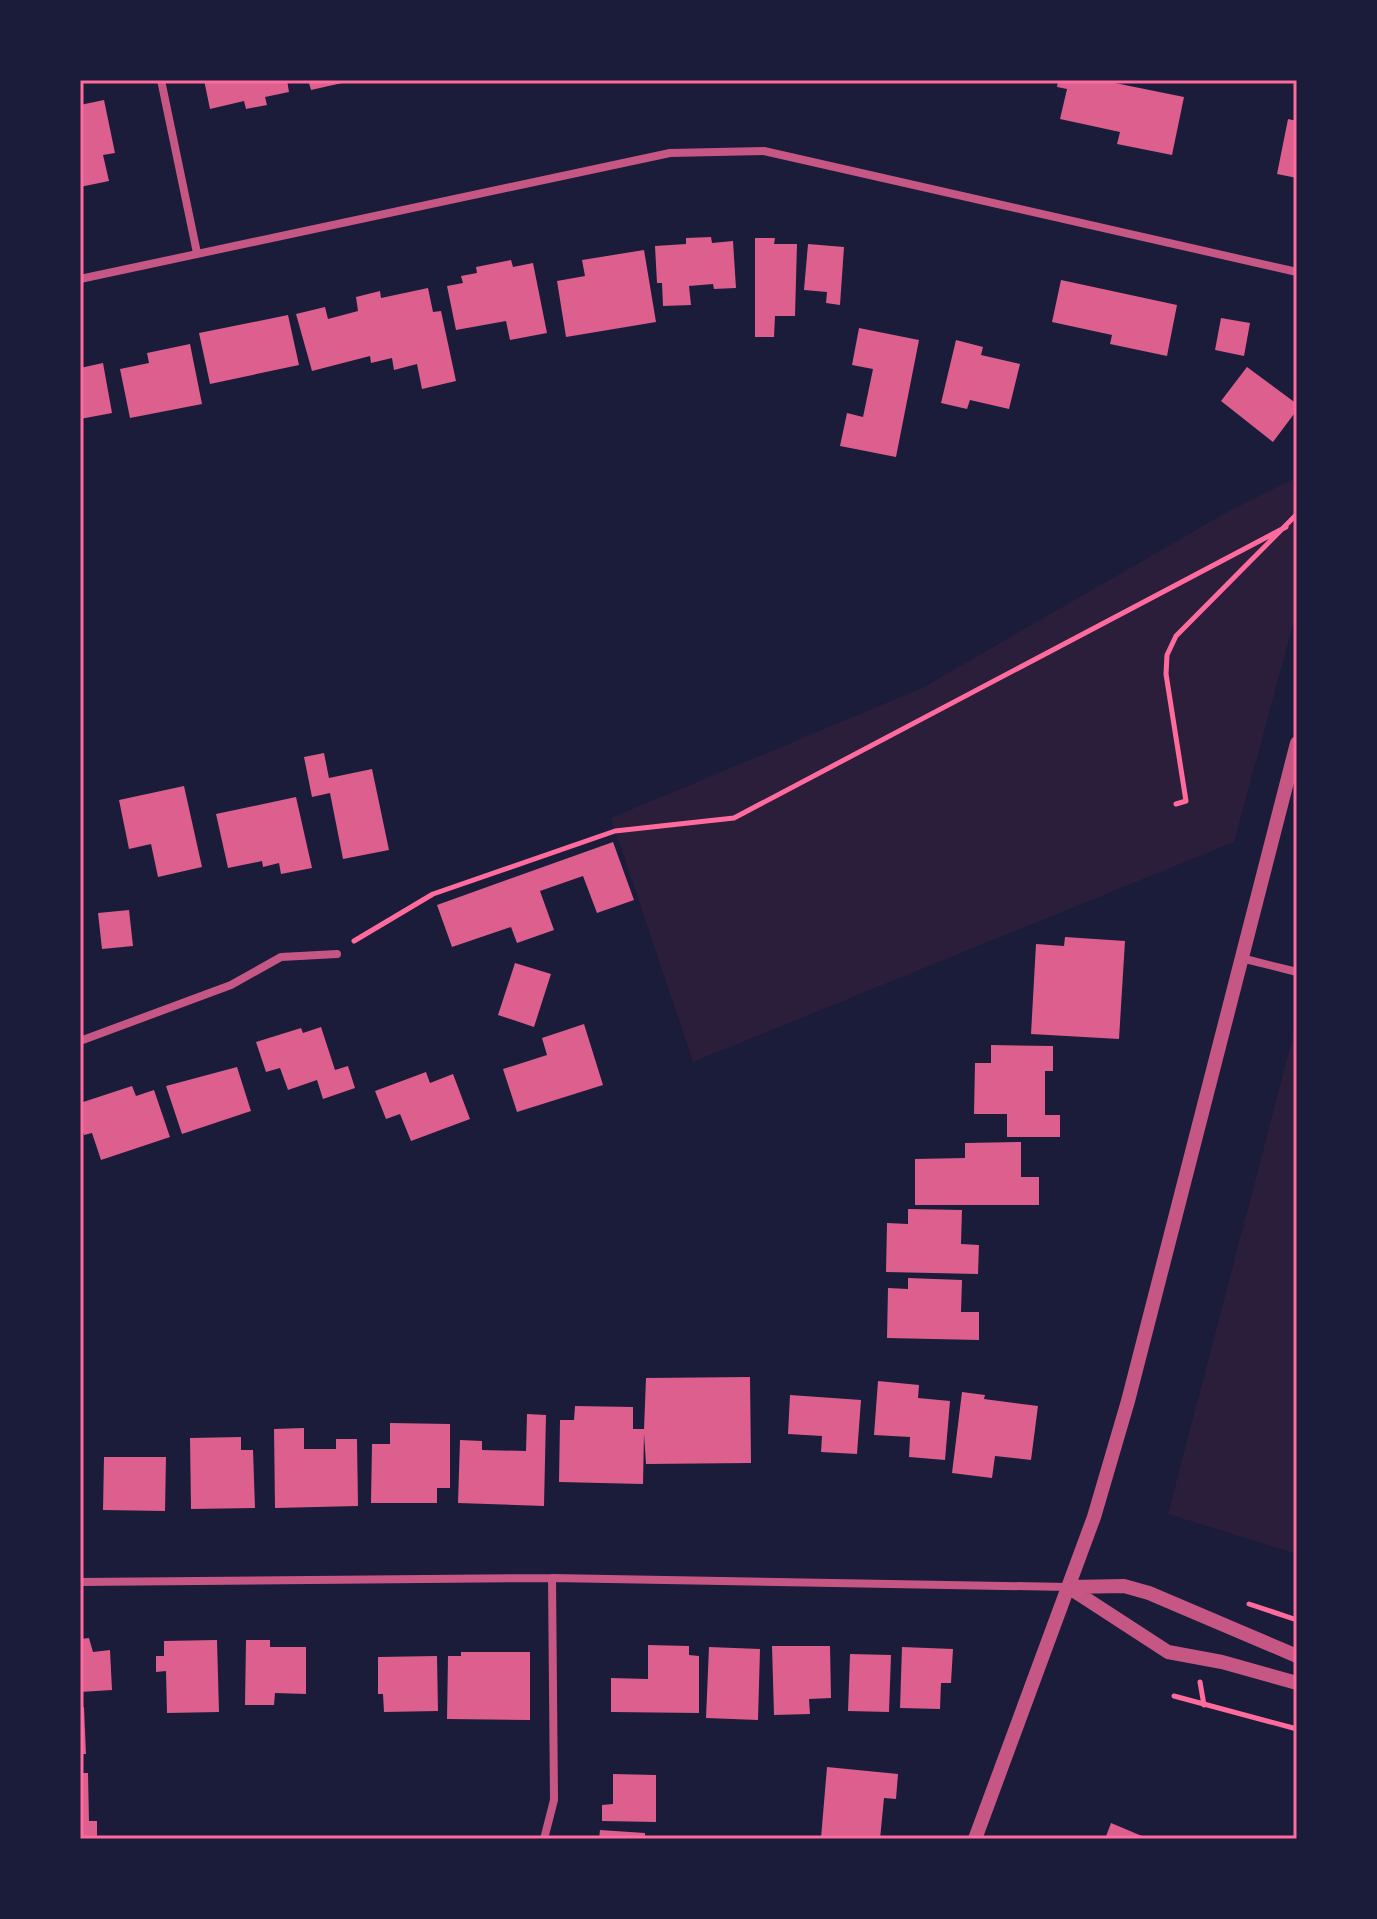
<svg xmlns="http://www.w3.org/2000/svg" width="1377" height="1919" font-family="'Asap Condensed',sans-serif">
	<rect width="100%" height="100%" fill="#1b1b3a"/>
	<path fill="#2a1e3b" d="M 1297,477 L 1297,610 L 1234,842 L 693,1062 L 611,818 L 922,688 L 1229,511 Z
		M 1297,1021 L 1297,1554 L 1168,1514 Z"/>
	<path fill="#dd5f8e" d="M 204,80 L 287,80 L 289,92 L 265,97 L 267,105 L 246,109 L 244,101 L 210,109 Z
		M 308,80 L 351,80 L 351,81 L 311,90 Z
		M 1058,80 L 1116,80 L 1115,83 L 1184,97 L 1172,155 L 1117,144 L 1120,132 L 1060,119 L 1067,89 L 1057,87 Z
		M 104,100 L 115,153 L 103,155 L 109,181 L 80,187 L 80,105 Z
		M 1288,119 L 1297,121 L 1297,178 L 1277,174 Z
		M 711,237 L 712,243 L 733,241 L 736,288 L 714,289 L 713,284 L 689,286 L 691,305 L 663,306 L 662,283 L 657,283 L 655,246 L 686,244 L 686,238 Z
		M 755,238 L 775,238 L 774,244 L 797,244 L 795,316 L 775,316 L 774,337 L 755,337 Z
		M 808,244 L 844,247 L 840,305 L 826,303 L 827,292 L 804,290 Z
		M 644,250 L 656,322 L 566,337 L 557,281 L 585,276 L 582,260 Z
		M 511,260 L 513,267 L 533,263 L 547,333 L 510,340 L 506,321 L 456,330 L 447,286 L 463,283 L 461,276 L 477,273 L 476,267 Z
		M 1061,280 L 1177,305 L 1167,356 L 1110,344 L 1112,335 L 1052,322 Z
		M 428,288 L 433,312 L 441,311 L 456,381 L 422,389 L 417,364 L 394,370 L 392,358 L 371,363 L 370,356 L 312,371 L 296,314 L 325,307 L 328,319 L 358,311 L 356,297 L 380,291 L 381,298 Z
		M 288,315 L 299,365 L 210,384 L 199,333 Z
		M 1221,318 L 1250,323 L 1244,356 L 1215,350 Z
		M 859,328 L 919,340 L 896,457 L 840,446 L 847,413 L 863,417 L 873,369 L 852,365 Z
		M 956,340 L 983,347 L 981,355 L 1020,364 L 1009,409 L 970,400 L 967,409 L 941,403 Z
		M 190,344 L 202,404 L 130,418 L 120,369 L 149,363 L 147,353 Z
		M 103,363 L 112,413 L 80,419 L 80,368 Z
		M 1247,367 L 1297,404 L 1297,410 L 1273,442 L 1221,401 Z
		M 324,753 L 329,778 L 372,769 L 389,850 L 343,859 L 330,793 L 312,797 L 304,757 Z
		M 184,786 L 202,867 L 158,877 L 151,844 L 129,849 L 119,800 Z
		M 296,797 L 312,868 L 281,874 L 279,863 L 263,867 L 262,861 L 228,868 L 216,814 Z
		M 613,842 L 634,900 L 597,913 L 583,876 L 540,891 L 554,930 L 517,943 L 511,927 L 452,947 L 437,905 Z
		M 129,910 L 133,946 L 102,949 L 98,913 Z
		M 1065,937 L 1125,941 L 1119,1039 L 1031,1034 L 1036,944 L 1064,946 Z
		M 515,963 L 551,974 L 534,1027 L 498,1015 Z
		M 584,1024 L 603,1085 L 517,1112 L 503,1069 L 547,1055 L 542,1038 Z
		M 321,1027 L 335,1070 L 348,1066 L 355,1088 L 323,1099 L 317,1080 L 288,1090 L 280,1068 L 266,1072 L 256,1042 L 301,1028 L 303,1033 Z
		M 991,1045 L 1053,1046 L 1053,1071 L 1045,1071 L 1045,1115 L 1060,1115 L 1060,1137 L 1007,1137 L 1007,1114 L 974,1114 L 975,1063 L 991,1063 Z
		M 237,1067 L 251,1111 L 182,1134 L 166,1086 Z
		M 426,1072 L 430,1083 L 453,1074 L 470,1119 L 411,1141 L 400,1114 L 386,1119 L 375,1091 Z
		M 132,1086 L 136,1096 L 154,1090 L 170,1137 L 101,1160 L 92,1133 L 84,1135 L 80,1123 L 80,1103 Z
		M 1021,1142 L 1021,1177 L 1039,1177 L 1039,1205 L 915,1205 L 915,1159 L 965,1158 L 965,1143 Z
		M 908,1209 L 962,1210 L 961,1244 L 979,1245 L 978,1274 L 886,1272 L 887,1223 L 908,1224 Z
		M 908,1278 L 962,1280 L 961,1312 L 979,1312 L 979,1340 L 887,1338 L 888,1288 L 908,1289 Z
		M 750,1377 L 751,1463 L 646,1464 L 644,1434 L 643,1484 L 559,1482 L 560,1420 L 574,1420 L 575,1406 L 633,1407 L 633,1429 L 644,1429 L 646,1378 Z
		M 878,1381 L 919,1385 L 918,1398 L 950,1401 L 945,1460 L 909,1457 L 910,1437 L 874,1435 Z
		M 962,1392 L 985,1395 L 984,1399 L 1038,1406 L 1031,1460 L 995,1456 L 992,1478 L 952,1473 Z
		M 790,1395 L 861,1400 L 857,1454 L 821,1452 L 822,1436 L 788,1434 Z
		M 527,1414 L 546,1415 L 544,1506 L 458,1503 L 460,1440 L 482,1441 L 482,1450 L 526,1451 Z
		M 390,1423 L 450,1424 L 450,1488 L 437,1488 L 437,1503 L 371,1503 L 372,1444 L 390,1444 Z
		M 304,1428 L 304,1449 L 336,1449 L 336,1439 L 357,1439 L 358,1506 L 275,1508 L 274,1429 Z
		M 241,1437 L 241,1450 L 253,1450 L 255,1508 L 191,1509 L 190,1438 Z
		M 104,1457 L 166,1457 L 165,1511 L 103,1510 Z
		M 89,1638 L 93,1652 L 110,1650 L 112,1690 L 80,1692 L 80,1639 Z
		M 217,1640 L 219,1712 L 167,1713 L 166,1671 L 156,1672 L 156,1656 L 164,1656 L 164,1641 Z
		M 246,1640 L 270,1640 L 270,1647 L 306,1647 L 306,1694 L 275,1693 L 274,1705 L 245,1705 Z
		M 648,1645 L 689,1646 L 689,1655 L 699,1656 L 699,1713 L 611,1712 L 611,1678 L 648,1679 Z
		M 772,1646 L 830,1646 L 831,1698 L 809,1699 L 810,1714 L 774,1715 Z
		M 709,1647 L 760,1649 L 758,1720 L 706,1718 Z
		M 902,1647 L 953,1649 L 951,1683 L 941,1683 L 940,1709 L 900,1708 Z
		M 461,1652 L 530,1652 L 530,1720 L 447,1719 L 448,1656 L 461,1656 Z
		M 850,1654 L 891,1655 L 889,1712 L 848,1711 Z
		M 437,1656 L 438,1711 L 384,1712 L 383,1694 L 378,1694 L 378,1657 Z
		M 84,1707 L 86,1754 L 80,1754 L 80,1708 Z
		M 827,1767 L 898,1774 L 896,1799 L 884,1798 L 880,1839 L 821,1838 Z
		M 80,1773 L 88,1773 L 89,1821 L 97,1821 L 97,1839 L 80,1839 Z
		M 613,1774 L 656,1775 L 656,1822 L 602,1821 L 602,1805 L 613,1804 Z
		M 1111,1823 L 1149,1839 L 1105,1839 Z
		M 600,1830 L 645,1833 L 645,1839 L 599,1839 Z"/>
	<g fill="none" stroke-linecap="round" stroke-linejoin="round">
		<path stroke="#ff6b9d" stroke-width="5" d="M 1176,804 L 1186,801 L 1166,674 L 1167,655 L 1176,636 L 1297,514
			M 354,941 L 433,894 L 615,831 L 734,818 L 1286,527
			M 1249,1604 L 1297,1620
			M 1200,1682 L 1204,1705
			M 1174,1696 L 1297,1729"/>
		<path stroke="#c65784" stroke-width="8" d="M 161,80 L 197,253
			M 80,279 L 670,153 L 764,151 L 1297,272
			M 1241,958 L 1297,972
			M 80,1041 L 231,985 L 281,957 L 337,954
			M 80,1582 L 552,1578 L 1068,1587
			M 544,1839 L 554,1800 L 552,1578"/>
		<path stroke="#c65784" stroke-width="14" d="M 1068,1587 L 1168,1652 L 1222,1662 L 1297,1683
			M 1069,1587 L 1124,1586 L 1149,1593 L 1297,1656
			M 975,1839 L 1094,1517 L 1128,1401 L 1297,743"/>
	</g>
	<rect width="1377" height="1919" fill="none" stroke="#1b1b3a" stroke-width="164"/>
	<rect x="82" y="82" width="1213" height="1755" fill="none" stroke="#ff6b9d" stroke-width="3"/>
</svg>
